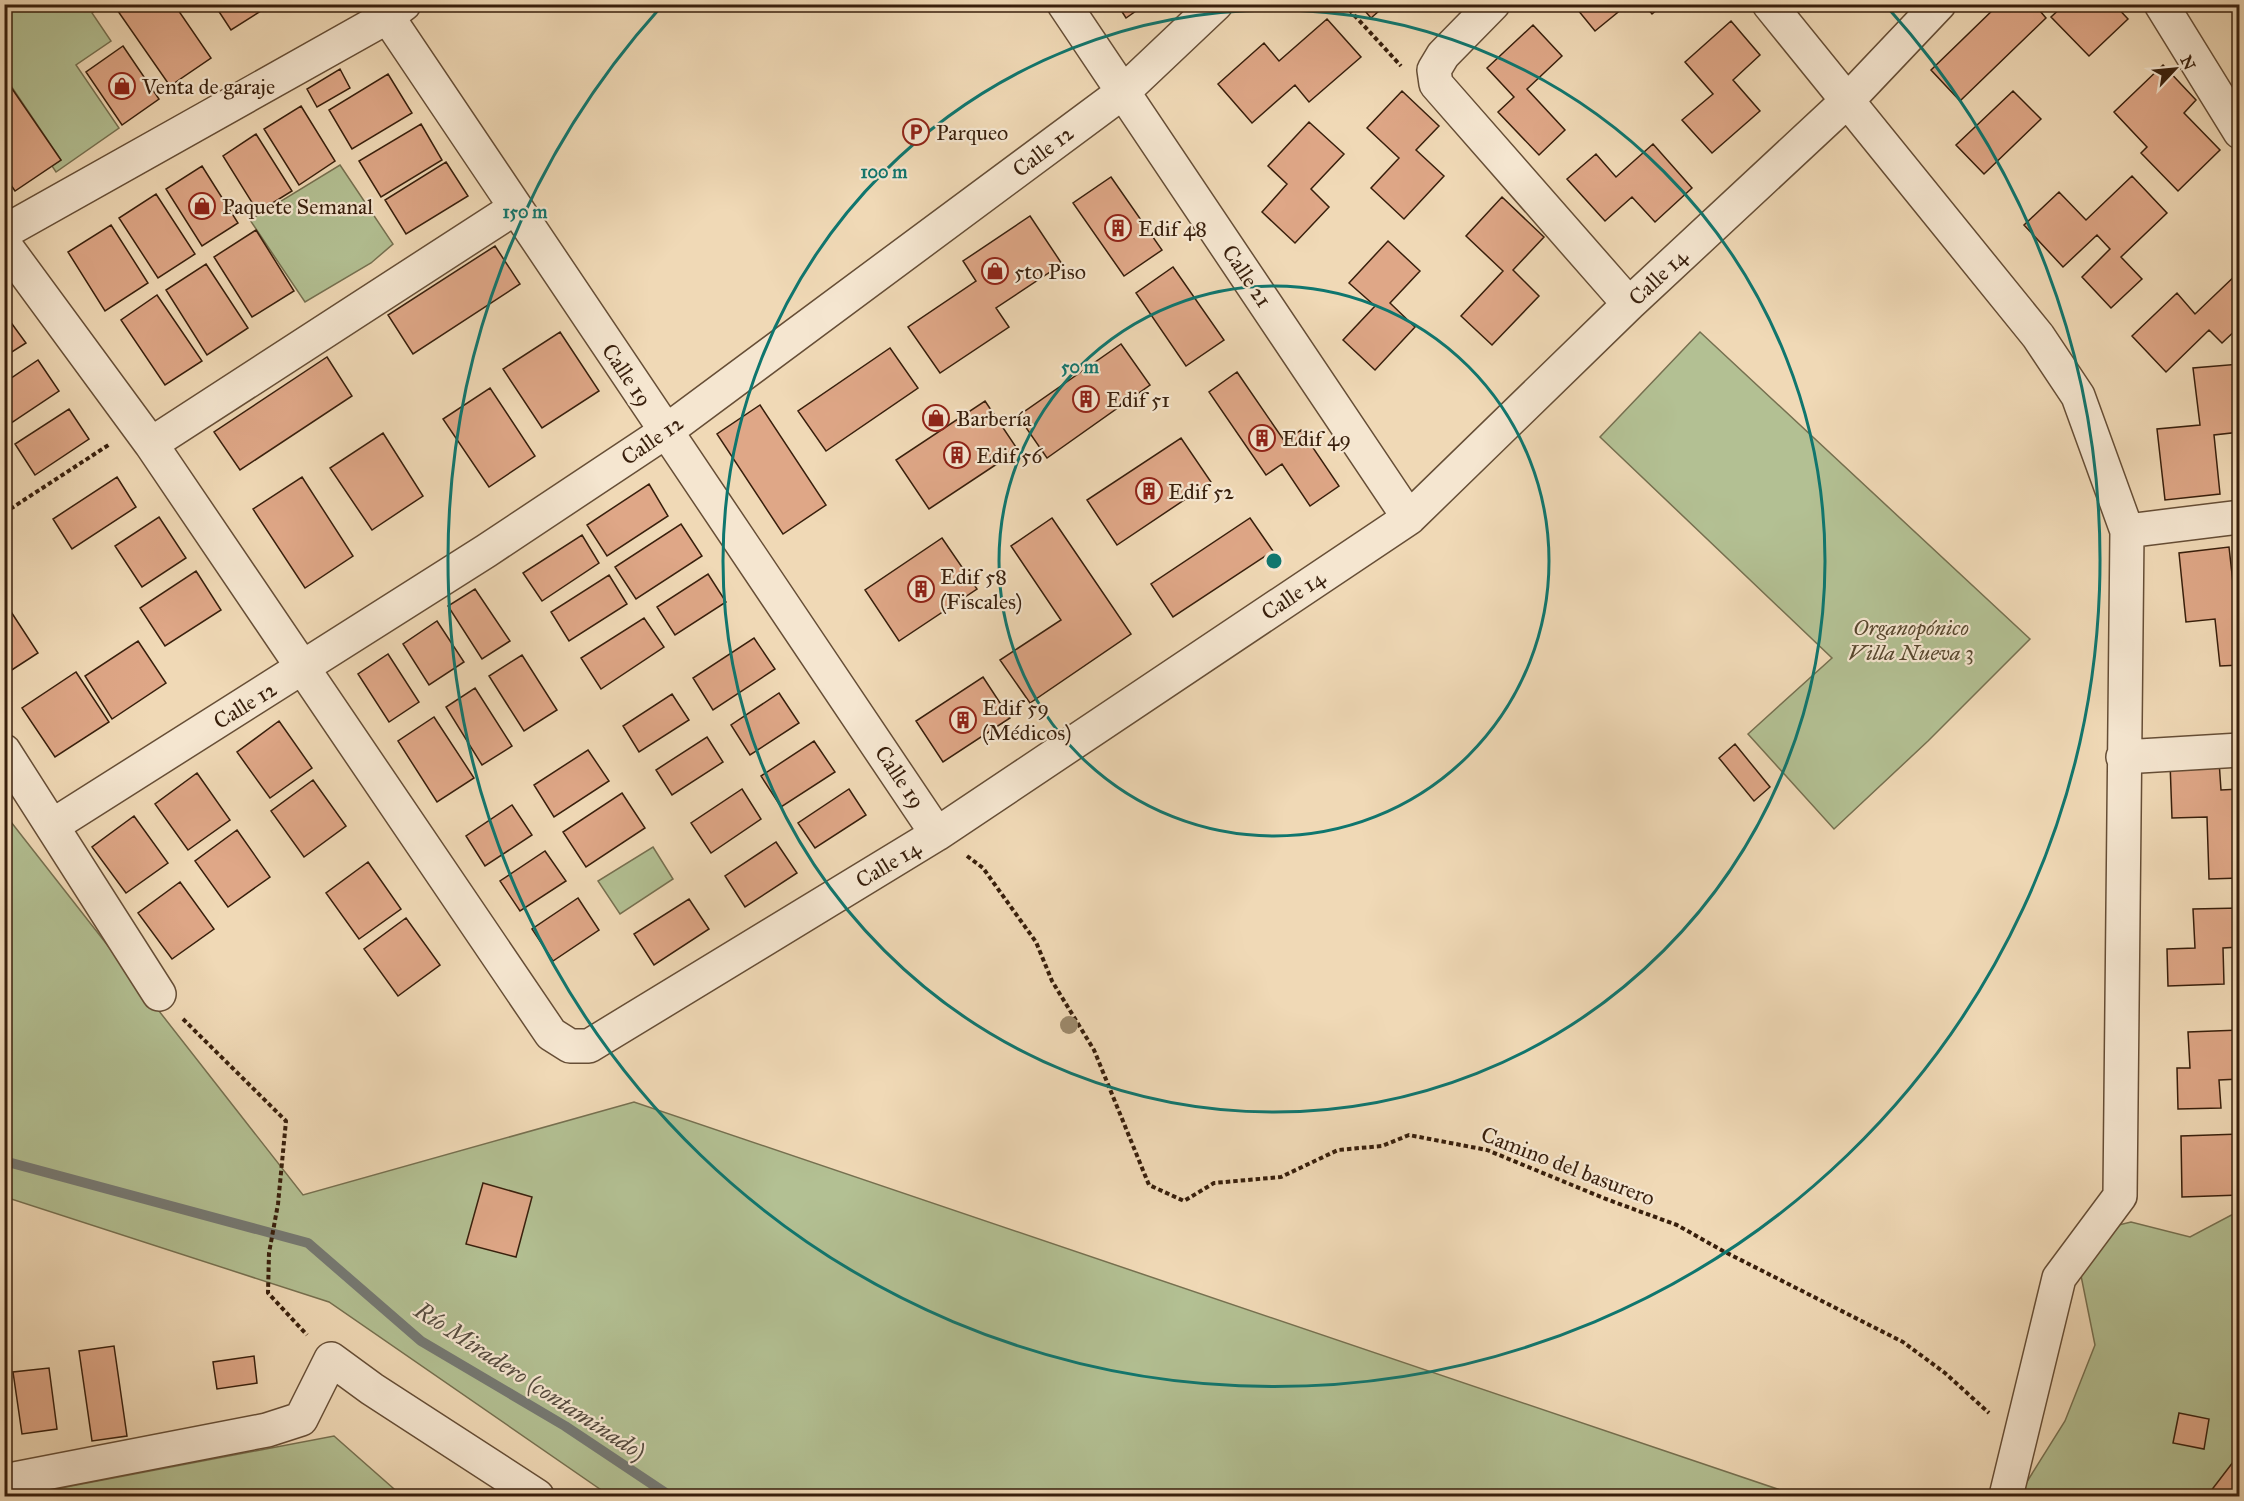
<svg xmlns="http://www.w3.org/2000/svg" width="2244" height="1501" font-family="'IM FELL Great Primer',serif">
	<rect width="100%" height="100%" fill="#f0d9b6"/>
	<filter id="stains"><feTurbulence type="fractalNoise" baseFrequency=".00333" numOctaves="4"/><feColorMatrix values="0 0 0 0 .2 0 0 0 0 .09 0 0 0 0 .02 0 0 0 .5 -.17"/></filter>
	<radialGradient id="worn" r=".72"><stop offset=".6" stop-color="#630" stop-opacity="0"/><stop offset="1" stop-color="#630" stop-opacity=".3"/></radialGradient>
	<path fill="#b3c093" stroke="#767050" stroke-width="1.5" d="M 4,5 L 103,5 L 92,13 L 111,41 L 76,65 L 119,128 L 56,172 L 52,166 L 61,160 L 5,77 Z
		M 340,165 L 393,244 L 371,263 L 305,302 L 250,220 Z
		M 1700,332 L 2030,639 L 1928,741 L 1834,829 L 1748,734 L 1832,658 L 1600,437 Z
		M 4,813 L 303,1195 L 634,1102 L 1798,1496 L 610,1496 L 329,1302 L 5,1197 Z
		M 653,847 L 673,879 L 620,914 L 598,881 Z
		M 2239,1211 L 2239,1496 L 2018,1496 L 2065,1421 L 2095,1345 L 2073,1236 L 2131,1222 L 2190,1237 Z
		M 334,1436 L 402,1496 L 19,1496 Z"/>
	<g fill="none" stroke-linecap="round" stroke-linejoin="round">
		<path stroke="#767a74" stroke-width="10" d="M 4,1161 L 308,1243 L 421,1341 L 565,1426 L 670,1496"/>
	</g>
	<path fill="#dfa787" stroke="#381f0c" stroke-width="1.5" d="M 113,4 L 174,4 L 211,58 L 170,86 Z
		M 214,4 L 261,4 L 264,9 L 231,30 Z
		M 1117,4 L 1146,4 L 1126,18 Z
		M 1359,4 L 1387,4 L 1371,18 Z
		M 1573,4 L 1628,4 L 1595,31 Z
		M 1644,4 L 1664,4 L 1652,14 Z
		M 1999,4 L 2034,4 L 2046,18 L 1960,101 L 1931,70 Z
		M 2065,4 L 2114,4 L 2128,19 L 2089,56 L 2051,17 Z
		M 2229,4 L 2240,4 L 2240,30 Z
		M 1327,19 L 1361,57 L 1309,102 L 1295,85 L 1252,123 L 1218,84 L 1264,43 L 1279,61 Z
		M 1731,21 L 1760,55 L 1733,80 L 1760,111 L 1712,153 L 1682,120 L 1713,94 L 1685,62 Z
		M 1533,25 L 1562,56 L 1527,89 L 1565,130 L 1539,155 L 1498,112 L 1514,97 L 1487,68 Z
		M 123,46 L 159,99 L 122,125 L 86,72 Z
		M 2163,65 L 2196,100 L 2184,113 L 2220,150 L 2178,191 L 2141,153 L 2147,147 L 2114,112 Z
		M 340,69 L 350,88 L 317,107 L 307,89 Z
		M 388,74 L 412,113 L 352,149 L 329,110 Z
		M 4,77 L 61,160 L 15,191 L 4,175 Z
		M 1402,91 L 1439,126 L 1416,150 L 1444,176 L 1404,219 L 1371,188 L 1399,158 L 1367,128 Z
		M 2013,91 L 2041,119 L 1984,174 L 1956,145 Z
		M 301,106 L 335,161 L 299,185 L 264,129 Z
		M 1309,122 L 1344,154 L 1311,189 L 1329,207 L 1295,243 L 1262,212 L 1287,184 L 1268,166 Z
		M 421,124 L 442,160 L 381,197 L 359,161 Z
		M 256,134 L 292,191 L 258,212 L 223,156 Z
		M 1653,144 L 1692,188 L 1655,222 L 1632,197 L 1605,221 L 1567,179 L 1596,154 L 1616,177 Z
		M 446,162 L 468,196 L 406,234 L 385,200 Z
		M 202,166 L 238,223 L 202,246 L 166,189 Z
		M 2132,176 L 2167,213 L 2121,257 L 2142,279 L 2111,308 L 2082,277 L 2110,249 L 2097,235 L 2063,267 L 2024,225 L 2059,192 L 2086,220 Z
		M 1111,177 L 1162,250 L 1124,276 L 1073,203 Z
		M 156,194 L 195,254 L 158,278 L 119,218 Z
		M 1502,197 L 1544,237 L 1513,270 L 1539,296 L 1492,345 L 1461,316 L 1503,271 L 1466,236 Z
		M 1030,216 L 1062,264 L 996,308 L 1009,327 L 940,373 L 908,327 L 976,281 L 963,261 Z
		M 111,225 L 148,283 L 105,311 L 68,252 Z
		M 256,230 L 294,291 L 252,317 L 214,257 Z
		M 1388,241 L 1420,271 L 1390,303 L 1415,327 L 1375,370 L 1343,340 L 1375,306 L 1349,283 Z
		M 495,246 L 520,284 L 413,354 L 388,315 Z
		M 206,264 L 248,328 L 207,355 L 166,290 Z
		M 1173,267 L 1224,340 L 1186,366 L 1136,293 Z
		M 2240,271 L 2240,326 L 2222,343 L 2209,330 L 2166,372 L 2132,336 L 2177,293 L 2195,314 Z
		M 157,295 L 202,361 L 165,385 L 121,320 Z
		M 4,313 L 26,343 L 4,357 Z
		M 560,332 L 599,391 L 542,428 L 503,369 Z
		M 1121,344 L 1150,385 L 1047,458 L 1018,416 Z
		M 890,348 L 918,388 L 826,451 L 798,411 Z
		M 327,357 L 352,396 L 240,470 L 214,432 Z
		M 38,360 L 59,391 L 5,427 L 4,383 Z
		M 2240,364 L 2240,432 L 2214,435 L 2220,494 L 2165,500 L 2157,429 L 2200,425 L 2193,368 Z
		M 1237,372 L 1285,442 L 1301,430 L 1339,486 L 1310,506 L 1282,464 L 1266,475 L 1209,392 Z
		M 490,388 L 535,456 L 489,487 L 443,419 Z
		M 985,401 L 1018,450 L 929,509 L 896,460 Z
		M 760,405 L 826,505 L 783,534 L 717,434 Z
		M 69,409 L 89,439 L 35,475 L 15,444 Z
		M 383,433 L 423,496 L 372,530 L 330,468 Z
		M 1181,438 L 1211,482 L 1117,545 L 1087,500 Z
		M 117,477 L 136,507 L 72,549 L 53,519 Z
		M 302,477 L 353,556 L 305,588 L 253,509 Z
		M 649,484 L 668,516 L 607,556 L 587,525 Z
		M 159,517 L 186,558 L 142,587 L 115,546 Z
		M 1052,518 L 1131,634 L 1030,703 L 1000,660 L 1061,620 L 1011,546 Z
		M 1250,518 L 1273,551 L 1173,617 L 1151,584 Z
		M 681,524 L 702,556 L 636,599 L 615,567 Z
		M 582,535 L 599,563 L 542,601 L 523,573 Z
		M 942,538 L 977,589 L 899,641 L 865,590 Z
		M 2229,547 L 2236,610 L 2240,610 L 2240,665 L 2220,666 L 2215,619 L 2186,622 L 2179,553 Z
		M 196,571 L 221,610 L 165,646 L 140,608 Z
		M 708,574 L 726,602 L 675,635 L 657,607 Z
		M 609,575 L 627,604 L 569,641 L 551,612 Z
		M 475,589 L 510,641 L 482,659 L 448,606 Z
		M 4,601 L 38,653 L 4,675 Z
		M 644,618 L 664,647 L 601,689 L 581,658 Z
		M 437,621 L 464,662 L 429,685 L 403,644 Z
		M 754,638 L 775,669 L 713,710 L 693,678 Z
		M 138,641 L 166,683 L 112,719 L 85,676 Z
		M 388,654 L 419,702 L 389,722 L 358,674 Z
		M 522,655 L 557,710 L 524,731 L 489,676 Z
		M 76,672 L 109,722 L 55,757 L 22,708 Z
		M 983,677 L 1010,718 L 943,762 L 916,721 Z
		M 475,688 L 512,746 L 482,765 L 446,707 Z
		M 779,693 L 799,723 L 750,755 L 731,725 Z
		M 672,694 L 689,720 L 639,752 L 623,726 Z
		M 434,717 L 474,778 L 437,802 L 398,741 Z
		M 279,721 L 312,768 L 270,798 L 237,752 Z
		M 707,737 L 723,762 L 672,795 L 656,770 Z
		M 814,741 L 835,772 L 781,807 L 761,776 Z
		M 1735,744 L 1770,787 L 1754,801 L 1719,758 Z
		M 588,750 L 609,781 L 554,817 L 534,785 Z
		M 2219,761 L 2221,790 L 2240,789 L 2240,878 L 2209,879 L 2207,817 L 2172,818 L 2170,762 Z
		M 197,773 L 230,820 L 188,850 L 155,804 Z
		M 313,780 L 346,826 L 304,857 L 271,811 Z
		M 742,789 L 761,819 L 711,853 L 691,823 Z
		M 849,789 L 866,815 L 815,848 L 798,823 Z
		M 622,793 L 645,828 L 586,867 L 563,832 Z
		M 512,805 L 532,835 L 485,866 L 466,836 Z
		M 134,816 L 168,863 L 126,893 L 92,847 Z
		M 237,830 L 270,877 L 228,907 L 195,861 Z
		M 776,842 L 797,873 L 745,907 L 725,876 Z
		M 545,851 L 566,881 L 520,911 L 500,881 Z
		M 368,862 L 401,909 L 359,939 L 326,893 Z
		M 180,882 L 214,929 L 172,959 L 138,913 Z
		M 578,898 L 599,930 L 553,961 L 532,929 Z
		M 689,899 L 709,929 L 654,965 L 634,934 Z
		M 2240,908 L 2240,947 L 2223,948 L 2224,984 L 2168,986 L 2167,949 L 2195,948 L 2193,909 Z
		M 406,918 L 440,965 L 398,996 L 364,949 Z
		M 2240,1030 L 2240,1079 L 2219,1080 L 2221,1108 L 2178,1109 L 2177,1068 L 2190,1068 L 2188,1032 Z
		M 2240,1134 L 2240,1195 L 2182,1197 L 2181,1136 Z
		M 483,1183 L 532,1197 L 516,1257 L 466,1244 Z
		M 114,1346 L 127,1436 L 92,1441 L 79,1351 Z
		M 254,1356 L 257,1383 L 217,1389 L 213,1362 Z
		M 49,1368 L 57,1429 L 22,1434 L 13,1372 Z
		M 2179,1413 L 2209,1419 L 2204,1449 L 2173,1443 Z
		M 2240,1453 L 2240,1496 L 2207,1496 Z"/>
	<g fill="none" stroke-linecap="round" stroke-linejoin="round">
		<defs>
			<path id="minor" d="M 379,4 L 937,834
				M 1064,4 L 1409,518
				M 1493,4 L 1443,55 L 1434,70 L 1436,84 L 1629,304
				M 1769,4 L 2038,336 L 2078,396 L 2127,531 L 2120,1196 L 2059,1278 L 2006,1496
				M 2161,4 L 2240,132
				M 4,244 L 151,444 L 551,1034 L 570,1046 L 589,1046 L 937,834 L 1409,518 L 1629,304 L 1846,102 L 1939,4
				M 151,444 L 515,208
				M 2127,531 L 2240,517
				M 4,751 L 159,994
				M 2123,757 L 2240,750
				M 52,826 L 486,551 L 665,432 L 1123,92 L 1216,4
				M 4,1481 L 267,1430 L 301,1419 L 331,1359 L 372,1389 L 537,1496"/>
			<path id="tertiary" d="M 4,232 L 387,17 L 404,4"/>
		</defs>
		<use href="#minor" stroke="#664e36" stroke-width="36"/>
		<use href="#tertiary" stroke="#664e36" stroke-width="36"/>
		<path stroke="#381f0c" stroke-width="4" stroke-dasharray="4.5 3" stroke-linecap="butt" d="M 1344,4 L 1401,66
			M 4,513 L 110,444
			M 967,856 L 983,868 L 1036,942 L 1052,981 L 1094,1050 L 1149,1185 L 1184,1201 L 1214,1183 L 1281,1177 L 1338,1150 L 1382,1146 L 1409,1135 L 1487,1150 L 1606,1199 L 1677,1225 L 1723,1251 L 1903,1342 L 1945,1373 L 1989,1413
			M 183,1019 L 286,1121 L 278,1204 L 269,1253 L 268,1293 L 307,1335"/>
		<use href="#minor" stroke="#f5e6d0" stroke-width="33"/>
		<use href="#tertiary" stroke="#f5e6d0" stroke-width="33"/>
	</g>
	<circle fill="#9c896b" cx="1069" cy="1025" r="9"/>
	<g fill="none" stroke="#0f766e" stroke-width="3">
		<circle cx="1274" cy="561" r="275"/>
		<circle cx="1274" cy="561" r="551"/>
		<path d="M1888 8A826 826 0 1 1 660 8"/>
	</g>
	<defs>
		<symbol id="shop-ring" viewBox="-11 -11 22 22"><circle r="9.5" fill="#f5e6d0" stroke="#8f2418" stroke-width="1.5"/><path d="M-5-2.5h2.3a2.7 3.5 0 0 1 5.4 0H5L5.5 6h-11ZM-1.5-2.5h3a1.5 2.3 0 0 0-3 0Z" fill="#8f2418"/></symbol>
		<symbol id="parking-ring" viewBox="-11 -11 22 22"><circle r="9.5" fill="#f5e6d0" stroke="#8f2418" stroke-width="1.5"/><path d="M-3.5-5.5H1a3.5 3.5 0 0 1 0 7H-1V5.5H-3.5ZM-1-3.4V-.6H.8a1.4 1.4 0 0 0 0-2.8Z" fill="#8f2418"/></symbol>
		<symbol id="building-ring" viewBox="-11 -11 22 22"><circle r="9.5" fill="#f5e6d0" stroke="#8f2418" stroke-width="1.5"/><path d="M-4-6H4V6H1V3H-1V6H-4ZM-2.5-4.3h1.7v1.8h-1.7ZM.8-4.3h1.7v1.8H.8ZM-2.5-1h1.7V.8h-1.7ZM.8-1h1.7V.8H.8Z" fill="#8f2418"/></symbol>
	</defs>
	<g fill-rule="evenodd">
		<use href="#shop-ring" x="107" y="71" width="30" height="30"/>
		<use href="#parking-ring" x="901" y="117" width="30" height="30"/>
		<use href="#shop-ring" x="187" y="191" width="30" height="30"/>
		<use href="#building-ring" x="1103" y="213" width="30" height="30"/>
		<use href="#shop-ring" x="980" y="256" width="30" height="30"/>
		<use href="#building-ring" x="1071" y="384" width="30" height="30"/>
		<use href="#shop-ring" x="921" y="403" width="30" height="30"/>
		<use href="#building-ring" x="1247" y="423" width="30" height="30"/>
		<use href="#building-ring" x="942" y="440" width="30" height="30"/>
		<use href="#building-ring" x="1134" y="476" width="30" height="30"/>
		<use href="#building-ring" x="906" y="574" width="30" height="30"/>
		<use href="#building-ring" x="948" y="705" width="30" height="30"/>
	</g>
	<g text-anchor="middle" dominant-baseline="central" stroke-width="4.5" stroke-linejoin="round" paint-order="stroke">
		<g font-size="22" fill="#381f0c" stroke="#f5e6d0" text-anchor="start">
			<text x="142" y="86">Venta de garaje</text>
			<text x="936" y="132">Parqueo</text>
			<text x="222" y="206">Paquete Semanal</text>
			<text x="1138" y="228">Edif 48</text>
			<text x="1014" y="271">5to Piso</text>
			<text x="1106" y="399">Edif 51</text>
			<text x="956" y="418">Barbería</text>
			<text x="1282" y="438">Edif 49</text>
			<text x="976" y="455">Edif 56</text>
			<text x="1168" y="491">Edif 52</text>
			<text x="940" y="576">Edif 58<tspan x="940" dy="25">(Fiscales)</tspan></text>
			<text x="982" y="707">Edif 59<tspan x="982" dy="25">(Médicos)</tspan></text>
		</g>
		<g font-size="22" fill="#381f0c" stroke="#f5e6d0">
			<text transform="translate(1043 151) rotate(-37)">Calle 12</text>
			<text transform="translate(1247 276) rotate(56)">Calle 21</text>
			<text transform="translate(1658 277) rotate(-43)">Calle 14</text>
			<text transform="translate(627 375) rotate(56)">Calle 19</text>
			<text transform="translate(652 440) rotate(-35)">Calle 12</text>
			<text transform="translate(1293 595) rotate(-34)">Calle 14</text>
			<text transform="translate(245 705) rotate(-32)">Calle 12</text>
			<text transform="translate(900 777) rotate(56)">Calle 19</text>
			<text transform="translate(888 864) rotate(-31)">Calle 14</text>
			<text transform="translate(1568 1166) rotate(21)">Camino del basurero</text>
		</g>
		<g font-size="22" font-style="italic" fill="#57472e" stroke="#f5e6d0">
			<text x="1911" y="627">Organopónico<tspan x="1911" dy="25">Villa Nueva 3</tspan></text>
		</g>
		<g font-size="24" font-style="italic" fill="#574d40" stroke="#f5e6d0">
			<text transform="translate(530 1381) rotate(33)">Río Miradero (contaminado)</text>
		</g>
	</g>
	<circle cx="1274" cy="561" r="9" fill="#0f766e" stroke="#f5e6d0" stroke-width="3"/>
	<g font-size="18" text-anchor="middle" font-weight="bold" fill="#0f766e" stroke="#f5e6d0" stroke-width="4.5" stroke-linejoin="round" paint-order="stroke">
		<text x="884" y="178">100 m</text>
		<text x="525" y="218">150 m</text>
		<text x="1080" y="373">50 m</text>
	</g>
	<rect width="2244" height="1501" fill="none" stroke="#f0d9b6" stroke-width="24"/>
	<rect x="6" y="6" width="2232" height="1489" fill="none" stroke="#381f0c" stroke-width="3"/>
	<rect x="12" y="12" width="2220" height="1477" fill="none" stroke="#381f0c" stroke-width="1.5"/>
	<g transform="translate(2175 69) rotate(64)" stroke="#f5e6d0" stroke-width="4.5" paint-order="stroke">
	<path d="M0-4.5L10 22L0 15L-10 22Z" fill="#381f0c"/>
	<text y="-9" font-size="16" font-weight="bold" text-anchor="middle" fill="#381f0c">N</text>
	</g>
	<rect width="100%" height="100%" filter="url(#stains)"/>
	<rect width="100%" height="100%" fill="url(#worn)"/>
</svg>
